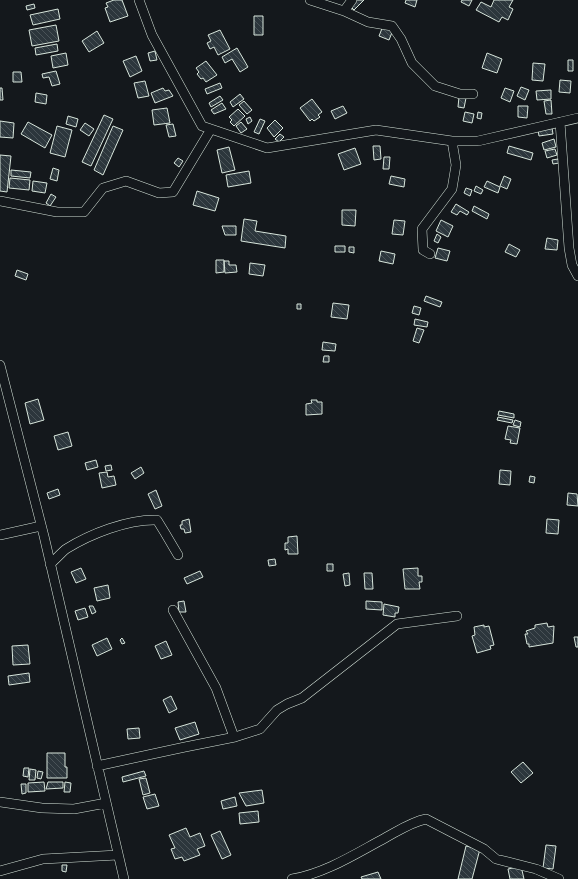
<svg xmlns="http://www.w3.org/2000/svg" width="578" height="879" font-family="'Open Sans',sans-serif">
	<defs>
		<pattern id="building-back-hatch" width="6" height="6" patternUnits="userSpaceOnUse"><rect width="6" height="6" fill="#2c363c"/><path d="M-1 5l2 2M0 0l6 6M5-1l2 2" fill="none" stroke="#4a5358"/></pattern>
	</defs>
	<rect width="100%" height="100%" fill="#14181c"/>
	<path fill="url(#building-back-hatch)" stroke="#d8e6dc" d="M 114,0 L 122,0 L 128,16 L 110,22 L 105,8 L 108,7 L 106,3 Z
		M 354,0 L 364,0 L 354,10 L 349,5 Z
		M 406,0 L 417,0 L 415,7 L 405,3 Z
		M 462,0 L 472,0 L 469,6 L 461,2 Z
		M 494,0 L 513,0 L 509,7 L 513,9 L 508,20 L 502,17 L 499,22 L 476,10 L 481,2 L 491,7 Z
		M 34,4 L 35,8 L 27,10 L 26,6 Z
		M 58,9 L 60,19 L 33,25 L 30,15 Z
		M 254,16 L 263,16 L 263,35 L 254,35 Z
		M 56,25 L 59,41 L 32,46 L 29,30 Z
		M 383,26 L 393,30 L 389,40 L 379,36 Z
		M 220,30 L 230,49 L 218,55 L 214,47 L 210,49 L 207,43 L 211,41 L 208,35 Z
		M 97,31 L 104,43 L 89,52 L 82,41 Z
		M 57,44 L 58,51 L 36,55 L 35,48 Z
		M 237,48 L 248,67 L 240,72 L 232,59 L 225,63 L 222,57 Z
		M 155,51 L 157,60 L 150,61 L 148,53 Z
		M 66,53 L 68,65 L 53,68 L 51,56 Z
		M 487,53 L 502,59 L 497,73 L 482,68 Z
		M 136,56 L 142,71 L 130,77 L 123,61 Z
		M 568,60 L 573,60 L 573,71 L 568,71 Z
		M 206,61 L 217,75 L 206,82 L 203,78 L 201,79 L 197,74 L 199,72 L 196,68 Z
		M 533,63 L 545,64 L 543,81 L 532,80 Z
		M 56,71 L 60,84 L 52,86 L 49,77 L 43,78 L 42,74 Z
		M 13,72 L 21,72 L 22,82 L 13,82 Z
		M 560,80 L 571,81 L 570,93 L 559,92 Z
		M 145,81 L 149,96 L 138,98 L 134,83 Z
		M 220,83 L 222,88 L 207,94 L 205,89 Z
		M 521,87 L 529,90 L 525,100 L 517,96 Z
		M 0,88 L 2,88 L 3,100 L 0,100 Z
		M 163,88 L 165,91 L 169,90 L 173,96 L 155,103 L 151,93 Z
		M 505,88 L 514,91 L 510,102 L 501,98 Z
		M 551,90 L 551,99 L 537,100 L 536,91 Z
		M 36,93 L 47,95 L 46,104 L 35,102 Z
		M 240,94 L 244,99 L 233,107 L 230,102 Z
		M 220,96 L 223,100 L 211,107 L 209,103 Z
		M 459,97 L 466,98 L 464,108 L 458,107 Z
		M 312,99 L 322,112 L 318,115 L 320,117 L 314,121 L 312,119 L 310,121 L 300,108 Z
		M 551,100 L 552,114 L 546,114 L 544,101 Z
		M 244,101 L 252,110 L 247,114 L 239,105 Z
		M 222,103 L 226,109 L 214,114 L 211,110 Z
		M 343,106 L 347,113 L 335,119 L 331,111 Z
		M 518,106 L 528,106 L 527,118 L 518,117 Z
		M 167,108 L 170,123 L 154,125 L 152,110 Z
		M 238,109 L 245,116 L 234,126 L 230,122 L 232,120 L 229,117 Z
		M 465,112 L 474,114 L 472,123 L 463,121 Z
		M 478,112 L 482,113 L 481,119 L 477,118 Z
		M 104,115 L 113,119 L 91,166 L 82,162 Z
		M 68,116 L 78,119 L 76,127 L 66,124 Z
		M 250,117 L 252,121 L 248,124 L 246,119 Z
		M 260,119 L 265,121 L 259,134 L 254,132 Z
		M 275,120 L 283,128 L 274,137 L 267,128 Z
		M 0,121 L 14,123 L 13,138 L 0,137 Z
		M 28,122 L 52,135 L 45,148 L 21,134 Z
		M 241,122 L 247,129 L 241,133 L 236,126 Z
		M 85,123 L 94,129 L 89,136 L 80,130 Z
		M 173,124 L 176,136 L 169,137 L 166,125 Z
		M 57,126 L 72,130 L 65,157 L 50,153 Z
		M 113,126 L 123,130 L 103,175 L 94,170 Z
		M 552,128 L 553,134 L 539,136 L 538,130 Z
		M 280,134 L 284,137 L 279,142 L 275,139 Z
		M 554,139 L 556,147 L 544,150 L 542,143 Z
		M 373,146 L 380,146 L 381,159 L 374,160 Z
		M 509,146 L 533,153 L 531,160 L 507,153 Z
		M 229,147 L 235,170 L 222,173 L 217,150 Z
		M 355,148 L 361,164 L 344,170 L 338,154 Z
		M 555,149 L 557,155 L 547,158 L 545,151 Z
		M 0,155 L 11,156 L 7,192 L 0,191 Z
		M 384,157 L 390,157 L 389,169 L 383,169 Z
		M 178,158 L 183,161 L 179,167 L 174,163 Z
		M 558,159 L 559,163 L 553,164 L 552,160 Z
		M 53,168 L 59,170 L 57,181 L 50,179 Z
		M 11,170 L 31,172 L 30,178 L 11,176 Z
		M 249,171 L 251,183 L 228,187 L 226,175 Z
		M 391,176 L 405,179 L 404,187 L 389,184 Z
		M 504,176 L 511,179 L 507,189 L 500,186 Z
		M 10,178 L 30,180 L 29,190 L 9,188 Z
		M 33,181 L 47,183 L 45,193 L 32,191 Z
		M 487,181 L 500,187 L 498,193 L 484,187 Z
		M 476,186 L 483,190 L 481,194 L 474,191 Z
		M 466,188 L 472,190 L 470,196 L 464,193 Z
		M 197,191 L 219,198 L 215,211 L 193,205 Z
		M 51,194 L 56,197 L 50,206 L 46,203 Z
		M 456,204 L 469,212 L 467,215 L 460,211 L 457,215 L 451,212 Z
		M 474,206 L 489,214 L 487,219 L 472,211 Z
		M 342,210 L 356,210 L 355,226 L 342,225 Z
		M 244,219 L 257,221 L 255,231 L 286,236 L 285,248 L 241,241 Z
		M 394,220 L 405,221 L 403,235 L 392,234 Z
		M 441,220 L 453,226 L 448,237 L 436,231 Z
		M 222,226 L 236,226 L 236,235 L 225,235 Z
		M 437,234 L 441,237 L 438,243 L 434,241 Z
		M 547,238 L 558,240 L 557,250 L 545,249 Z
		M 509,244 L 520,250 L 516,257 L 505,252 Z
		M 335,246 L 345,246 L 345,252 L 335,252 Z
		M 349,247 L 354,247 L 354,253 L 349,252 Z
		M 438,248 L 450,251 L 447,261 L 435,258 Z
		M 381,251 L 395,254 L 393,264 L 379,261 Z
		M 216,260 L 224,260 L 224,272 L 216,273 Z
		M 224,261 L 229,261 L 229,265 L 236,265 L 237,272 L 225,273 Z
		M 250,263 L 265,265 L 263,276 L 249,274 Z
		M 17,270 L 28,274 L 26,280 L 15,276 Z
		M 426,296 L 442,302 L 440,307 L 424,301 Z
		M 333,303 L 349,305 L 347,319 L 331,317 Z
		M 297,304 L 301,304 L 301,309 L 297,309 Z
		M 414,306 L 421,308 L 419,315 L 412,313 Z
		M 415,319 L 428,322 L 427,327 L 414,325 Z
		M 417,328 L 424,330 L 419,343 L 413,341 Z
		M 323,342 L 336,344 L 335,351 L 322,350 Z
		M 324,356 L 329,356 L 329,362 L 323,362 Z
		M 38,399 L 44,420 L 30,424 L 25,403 Z
		M 311,400 L 317,400 L 317,402 L 322,402 L 322,414 L 306,415 L 306,404 L 312,403 Z
		M 499,411 L 514,414 L 514,418 L 498,415 Z
		M 498,417 L 513,420 L 512,423 L 497,420 Z
		M 515,420 L 521,422 L 520,427 L 513,425 Z
		M 508,426 L 520,428 L 517,444 L 510,443 L 511,440 L 505,439 Z
		M 68,432 L 72,446 L 58,450 L 54,436 Z
		M 96,460 L 98,467 L 87,470 L 85,463 Z
		M 111,465 L 112,470 L 106,471 L 105,466 Z
		M 141,467 L 144,473 L 135,479 L 131,473 Z
		M 500,470 L 511,471 L 510,485 L 499,484 Z
		M 107,472 L 108,477 L 114,476 L 116,485 L 102,488 L 99,473 Z
		M 530,476 L 535,477 L 534,483 L 529,482 Z
		M 58,489 L 60,495 L 49,499 L 47,493 Z
		M 156,490 L 162,506 L 155,509 L 148,494 Z
		M 568,493 L 577,494 L 578,506 L 567,505 Z
		M 189,519 L 191,532 L 185,533 L 184,529 L 181,529 L 180,525 L 182,525 L 182,521 Z
		M 547,519 L 559,520 L 558,534 L 546,533 Z
		M 297,536 L 298,554 L 288,554 L 288,549 L 285,550 L 285,543 L 288,543 L 288,537 Z
		M 275,559 L 276,565 L 269,566 L 268,560 Z
		M 327,564 L 333,564 L 333,571 L 327,571 Z
		M 81,568 L 86,579 L 76,583 L 71,572 Z
		M 418,568 L 418,576 L 422,576 L 422,582 L 419,582 L 420,589 L 405,589 L 403,569 Z
		M 200,571 L 203,577 L 187,584 L 184,578 Z
		M 349,573 L 350,585 L 345,586 L 343,574 Z
		M 364,573 L 372,573 L 373,589 L 365,589 Z
		M 108,585 L 110,598 L 97,601 L 94,588 Z
		M 184,601 L 186,612 L 179,612 L 178,602 Z
		M 366,601 L 382,602 L 382,610 L 366,609 Z
		M 384,604 L 399,607 L 398,613 L 395,613 L 395,617 L 383,615 Z
		M 89,606 L 93,606 L 96,612 L 92,614 Z
		M 85,608 L 88,617 L 78,620 L 75,611 Z
		M 547,623 L 548,627 L 554,626 L 553,643 L 529,647 L 529,644 L 527,644 L 525,634 L 528,634 L 526,631 L 535,628 L 535,625 Z
		M 484,625 L 484,627 L 489,626 L 494,645 L 490,646 L 491,649 L 477,653 L 472,636 L 475,635 L 474,627 Z
		M 574,637 L 578,637 L 578,647 L 576,647 Z
		M 107,638 L 112,649 L 97,656 L 92,645 Z
		M 122,638 L 125,643 L 122,644 L 120,640 Z
		M 166,641 L 172,655 L 161,659 L 155,646 Z
		M 28,645 L 30,664 L 13,665 L 12,646 Z
		M 29,673 L 30,682 L 9,685 L 8,676 Z
		M 171,696 L 177,709 L 169,713 L 163,700 Z
		M 195,722 L 199,734 L 180,740 L 175,728 Z
		M 139,728 L 140,738 L 128,739 L 127,729 Z
		M 47,753 L 65,753 L 65,767 L 67,767 L 67,778 L 47,778 Z
		M 523,762 L 533,773 L 521,783 L 511,772 Z
		M 24,768 L 29,768 L 28,777 L 23,776 Z
		M 30,769 L 36,770 L 35,780 L 29,780 Z
		M 38,771 L 43,772 L 41,779 L 37,778 Z
		M 144,771 L 146,776 L 123,782 L 122,777 Z
		M 146,778 L 150,793 L 143,795 L 139,779 Z
		M 44,782 L 45,791 L 28,792 L 28,783 Z
		M 48,782 L 63,782 L 63,788 L 46,789 Z
		M 65,782 L 71,783 L 70,792 L 64,792 Z
		M 21,784 L 26,784 L 26,793 L 22,794 Z
		M 262,790 L 264,803 L 246,806 L 239,793 Z
		M 155,794 L 159,806 L 147,809 L 143,797 Z
		M 235,797 L 237,806 L 223,809 L 221,801 Z
		M 258,811 L 259,822 L 240,824 L 239,813 Z
		M 186,828 L 190,837 L 200,833 L 205,846 L 197,849 L 200,855 L 184,861 L 182,857 L 175,859 L 171,849 L 175,848 L 169,835 Z
		M 220,831 L 231,855 L 222,859 L 211,835 Z
		M 546,845 L 556,846 L 553,869 L 543,868 Z
		M 466,846 L 480,849 L 472,879 L 458,879 Z
		M 62,865 L 67,865 L 66,872 L 62,871 Z
		M 521,866 L 524,879 L 510,879 L 508,869 Z
		M 378,872 L 381,879 L 362,879 L 361,877 Z"/>
	<g fill="none" stroke-linecap="round" stroke-linejoin="round">
		<defs>
			<path id="minor" d="M 139,0 L 152,35 L 202,126 L 267,148 L 376,130 L 452,141 L 478,141 L 578,118
				M 310,0 L 344,11 L 352,0
				M 344,11 L 368,22 L 392,26 L 401,39 L 412,63 L 435,86 L 460,94 L 473,94
				M 560,122 L 569,248 L 572,265 L 578,276
				M 0,201 L 57,212 L 84,212 L 103,188 L 126,181 L 159,193 L 173,192 L 211,129
				M 430,254 L 423,250 L 422,229 L 452,189 L 456,165 L 452,141
				M 0,365 L 44,536 L 124,879
				M 0,535 L 41,526
				M 50,564 C 56,559 61,553 66,549 C 90,534 128,519 157,520 L 165,533 L 178,555
				M 173,610 L 216,688 L 234,737
				M 97,766 L 185,747 L 235,737 L 260,729 L 277,710 L 287,704 L 302,698 L 397,624 L 457,616
				M 0,802 L 42,808 L 74,809 L 106,803
				M 0,871 L 43,859 L 118,855
				M 292,879 C 326,873 355,854 385,838 C 398,831 411,822 426,819 L 484,849 L 496,859 L 536,869 L 559,879"/>
		</defs>
		<use href="#minor" stroke="#d8e6dc" stroke-width="10"/>
		<use href="#minor" stroke="#14181c" stroke-width="9"/>
	</g>
</svg>
